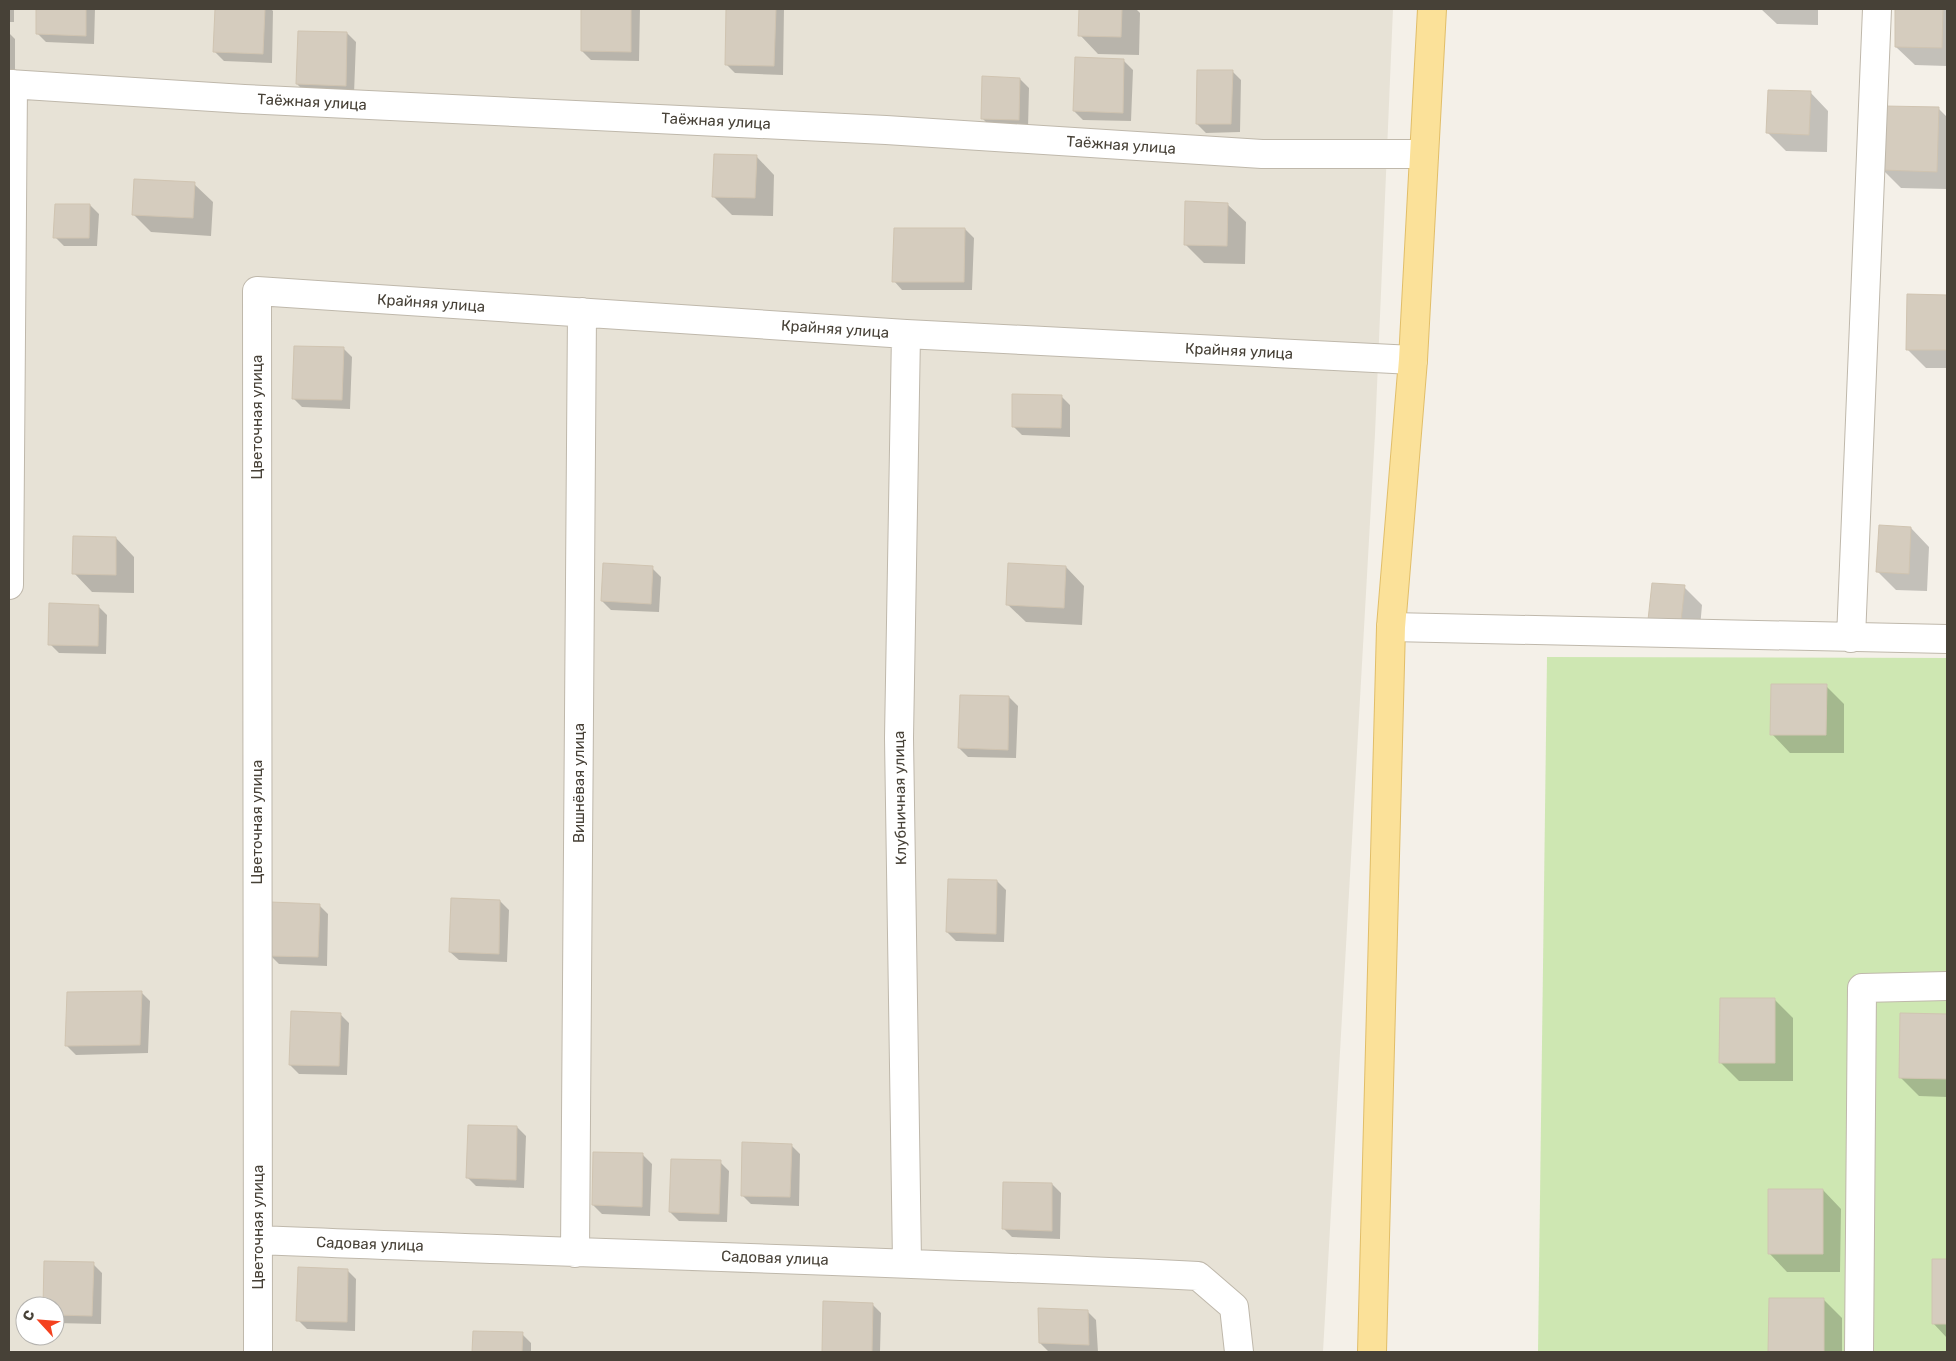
<svg xmlns="http://www.w3.org/2000/svg" width="1956" height="1361" font-family="Rubik,sans-serif">
	<rect width="100%" height="100%" fill="#f4f0e8"/>
	<path fill="#e7e2d6" fill-rule="evenodd" d="M 9,9 L 1393,9 L 1375,434 L 1323,1352 L 9,1352 ZM 25,1306 L 55,1306 L 55,1336 L 25,1336 Z"/>
	<path fill="#cee7b2" d="M 1547,657 L 1947,658 L 1947,1352 L 1538,1352 Z"/>
	<path fill="#0003" d="M 9,9 L 14,9 L 14,22 L 9,22 Z
		M 38,9 L 95,9 L 94,44 L 46,42 L 37,33 Z
		M 216,9 L 271,9 L 273,11 L 272,63 L 224,61 L 215,52 Z
		M 582,9 L 640,9 L 639,61 L 591,60 L 582,51 Z
		M 727,9 L 784,9 L 783,75 L 735,73 L 726,64 Z
		M 1080,9 L 1136,9 L 1140,13 L 1139,55 L 1098,54 L 1080,35 Z
		M 1761,9 L 1818,9 L 1818,25 L 1777,24 Z
		M 1897,9 L 1947,9 L 1947,66 L 1915,65 L 1896,47 Z
		M 9,33 L 15,39 L 15,76 L 9,76 Z
		M 347,33 L 356,42 L 354,94 L 306,93 L 297,84 Z
		M 1124,61 L 1133,70 L 1131,121 L 1083,120 L 1074,111 Z
		M 1232,71 L 1241,80 L 1240,132 L 1206,133 L 1197,124 Z
		M 1020,79 L 1029,88 L 1028,128 L 991,127 L 982,118 Z
		M 1810,92 L 1828,111 L 1827,152 L 1786,151 L 1768,133 Z
		M 1938,108 L 1947,117 L 1947,189 L 1901,188 L 1883,170 Z
		M 756,156 L 774,175 L 773,216 L 732,215 L 714,197 Z
		M 194,184 L 213,202 L 211,236 L 151,232 L 133,214 Z
		M 1227,204 L 1246,222 L 1245,264 L 1204,263 L 1185,244 Z
		M 90,205 L 99,214 L 97,246 L 64,246 L 55,237 Z
		M 965,229 L 974,238 L 972,290 L 902,290 L 894,281 Z
		M 1908,296 L 1947,296 L 1947,368 L 1926,368 L 1907,349 Z
		M 343,348 L 352,357 L 350,409 L 302,407 L 293,398 Z
		M 1061,396 L 1070,405 L 1070,437 L 1022,435 L 1013,426 Z
		M 1911,528 L 1929,547 L 1927,591 L 1896,590 L 1877,571 Z
		M 116,538 L 134,557 L 134,593 L 92,592 L 74,573 Z
		M 1066,567 L 1084,586 L 1082,625 L 1026,622 L 1007,604 Z
		M 652,568 L 661,577 L 659,612 L 611,610 L 602,601 Z
		M 1684,587 L 1702,605 L 1699,639 L 1668,638 Z
		M 98,606 L 107,615 L 106,654 L 59,653 L 50,644 Z
		M 1826,686 L 1844,704 L 1844,753 L 1790,753 L 1772,734 Z
		M 1009,697 L 1018,706 L 1016,758 L 968,757 L 959,748 Z
		M 997,881 L 1006,890 L 1004,942 L 956,941 L 947,932 Z
		M 500,901 L 509,910 L 507,962 L 459,960 L 450,952 Z
		M 319,905 L 328,914 L 327,966 L 279,964 L 270,955 Z
		M 141,992 L 150,1001 L 148,1053 L 76,1055 L 67,1046 Z
		M 1775,1000 L 1793,1018 L 1793,1081 L 1739,1081 L 1721,1063 Z
		M 340,1014 L 349,1023 L 347,1075 L 299,1074 L 290,1065 Z
		M 1901,1015 L 1947,1015 L 1947,1097 L 1919,1096 L 1901,1078 Z
		M 517,1127 L 526,1136 L 524,1188 L 476,1186 L 467,1177 Z
		M 791,1145 L 800,1154 L 799,1206 L 751,1204 L 742,1195 Z
		M 643,1155 L 652,1164 L 650,1216 L 602,1214 L 593,1205 Z
		M 720,1162 L 729,1171 L 727,1222 L 679,1221 L 670,1212 Z
		M 1052,1184 L 1061,1193 L 1060,1239 L 1012,1237 L 1003,1228 Z
		M 1823,1190 L 1841,1209 L 1840,1272 L 1787,1272 L 1769,1253 Z
		M 1933,1260 L 1947,1260 L 1947,1338 L 1933,1323 Z
		M 93,1264 L 102,1273 L 101,1324 L 55,1323 L 55,1306 L 44,1306 Z
		M 347,1270 L 356,1279 L 355,1331 L 307,1329 L 298,1320 Z
		M 1770,1299 L 1823,1299 L 1842,1318 L 1842,1352 L 1770,1352 Z
		M 824,1303 L 872,1304 L 881,1313 L 880,1352 L 823,1352 Z
		M 1087,1311 L 1096,1320 L 1098,1352 L 1049,1352 L 1040,1343 Z
		M 474,1332 L 522,1334 L 531,1343 L 531,1352 L 474,1352 Z"/>
	<path fill="#d5ccbe" stroke="#d0c4b1" d="M 36,9 L 86,9 L 86,36 L 36,34 Z
		M 215,9 L 265,9 L 263,54 L 213,52 Z
		M 581,9 L 631,9 L 631,52 L 581,51 Z
		M 726,9 L 776,9 L 774,66 L 725,65 Z
		M 1079,9 L 1122,9 L 1121,37 L 1078,36 Z
		M 1895,9 L 1943,9 L 1942,48 L 1895,47 Z
		M 298,31 L 347,32 L 346,86 L 296,84 Z
		M 1075,57 L 1124,59 L 1123,113 L 1073,111 Z
		M 1197,70 L 1233,70 L 1231,124 L 1196,124 Z
		M 982,76 L 1020,78 L 1019,120 L 981,119 Z
		M 1768,90 L 1811,91 L 1809,135 L 1766,133 Z
		M 1884,106 L 1939,107 L 1937,172 L 1882,170 Z
		M 714,154 L 757,155 L 755,198 L 712,197 Z
		M 134,179 L 195,182 L 193,218 L 132,215 Z
		M 1185,201 L 1228,203 L 1227,246 L 1184,245 Z
		M 55,204 L 90,204 L 89,238 L 53,238 Z
		M 894,228 L 965,228 L 964,282 L 892,282 Z
		M 1907,294 L 1947,295 L 1947,350 L 1906,350 Z
		M 294,346 L 344,347 L 342,400 L 292,399 Z
		M 1012,394 L 1062,395 L 1061,428 L 1012,427 Z
		M 1879,525 L 1911,527 L 1909,574 L 1876,572 Z
		M 73,536 L 116,537 L 116,575 L 72,574 Z
		M 603,563 L 653,566 L 651,604 L 601,601 Z
		M 1008,563 L 1066,566 L 1064,608 L 1006,605 Z
		M 1652,583 L 1685,585 L 1681,621 L 1648,620 Z
		M 49,603 L 99,605 L 98,646 L 48,645 Z
		M 1771,684 L 1827,684 L 1826,735 L 1770,735 Z
		M 960,695 L 1009,696 L 1008,750 L 958,748 Z
		M 948,879 L 997,880 L 996,934 L 946,932 Z
		M 451,898 L 500,900 L 499,954 L 449,952 Z
		M 270,902 L 320,904 L 318,957 L 269,956 Z
		M 142,991 L 140,1045 L 65,1046 L 67,992 Z
		M 1720,998 L 1775,998 L 1775,1063 L 1719,1063 Z
		M 291,1011 L 341,1013 L 339,1066 L 289,1065 Z
		M 1900,1013 L 1947,1014 L 1947,1079 L 1899,1078 Z
		M 468,1125 L 517,1126 L 516,1180 L 466,1178 Z
		M 742,1142 L 792,1144 L 790,1197 L 741,1196 Z
		M 593,1152 L 643,1153 L 642,1207 L 592,1205 Z
		M 671,1159 L 721,1160 L 719,1214 L 669,1212 Z
		M 1003,1182 L 1052,1183 L 1052,1231 L 1002,1229 Z
		M 1768,1189 L 1823,1189 L 1823,1254 L 1768,1254 Z
		M 1932,1259 L 1947,1259 L 1947,1324 L 1932,1324 Z
		M 44,1261 L 94,1262 L 92,1316 L 55,1315 L 55,1306 L 43,1306 Z
		M 298,1267 L 348,1269 L 347,1322 L 296,1321 Z
		M 1769,1298 L 1824,1298 L 1824,1352 L 1768,1352 Z
		M 823,1301 L 873,1303 L 872,1352 L 822,1352 Z
		M 1038,1308 L 1088,1310 L 1089,1345 L 1039,1343 Z
		M 473,1331 L 523,1332 L 522,1352 L 472,1352 Z"/>
	<g fill="none" stroke-linecap="round" stroke-linejoin="round">
		<defs>
			<path id="minor" d="M 9,84 L 244,99 L 886,130 L 1262,154 L 1424,154
				M 906,334 L 899,738 L 907,1262
				M 9,585 L 13,84
				M 1391,627 L 1947,639
				M 1851,638 L 1877,9
				M 258,1240 C 571,1253 885,1261 1198,1276 L 1234,1307 L 1239,1352
				M 575,1253 L 582,312
				M 258,1352 L 257,291 L 906,334 L 1413,360
				M 1859,1352 L 1862,988 L 1947,986"/>
			<path id="major" d="M 1372,1352 L 1391,627 L 1413,360 L 1432,9"/>
		</defs>
		<use href="#minor" stroke="#bfb8ab" stroke-width="30"/>
		<use href="#major" stroke="#e1be69" stroke-width="30"/>
		<use href="#minor" stroke="#fff" stroke-width="28"/>
		<use href="#major" stroke="#fbe199" stroke-width="28"/>
	</g>
	<g text-anchor="middle" dominant-baseline="central" stroke-width="4" stroke-linejoin="round" paint-order="stroke">
		<g font-size="15" fill="#474137" stroke="#fff">
			<text transform="translate(312 102) rotate(3)">Таёжная улица</text>
			<text transform="translate(716 121) rotate(3)">Таёжная улица</text>
			<text transform="translate(1121 145) rotate(4)">Таёжная улица</text>
			<text transform="translate(431 303) rotate(4)">Крайняя улица</text>
			<text transform="translate(835 329) rotate(4)">Крайняя улица</text>
			<text transform="translate(1239 351) rotate(3)">Крайняя улица</text>
			<text transform="translate(257 417) rotate(-90)">Цветочная улица</text>
			<text transform="translate(579 783) rotate(-90)">Вишнёвая улица</text>
			<text transform="translate(900 798) rotate(-91)">Клубничная улица</text>
			<text transform="translate(257 822) rotate(-90)">Цветочная улица</text>
			<text transform="translate(258 1227) rotate(-90)">Цветочная улица</text>
			<text transform="translate(370 1244) rotate(2)">Садовая улица</text>
			<text transform="translate(775 1258) rotate(2)">Садовая улица</text>
		</g>
	</g>
	<rect width="1956" height="1361" fill="none" stroke="#474137" stroke-width="20"/>
	<g transform="translate(40 1321) rotate(296)"><circle r="24" fill="#ffffff" stroke="#b5b3af"/>
	<path d="M0-4L9 19L0 12L-9 19Z" fill="#f4411f"/>
	<text y="-8" font-size="14" font-weight="bold" text-anchor="middle" fill="#474137">С</text>
	</g>
</svg>
